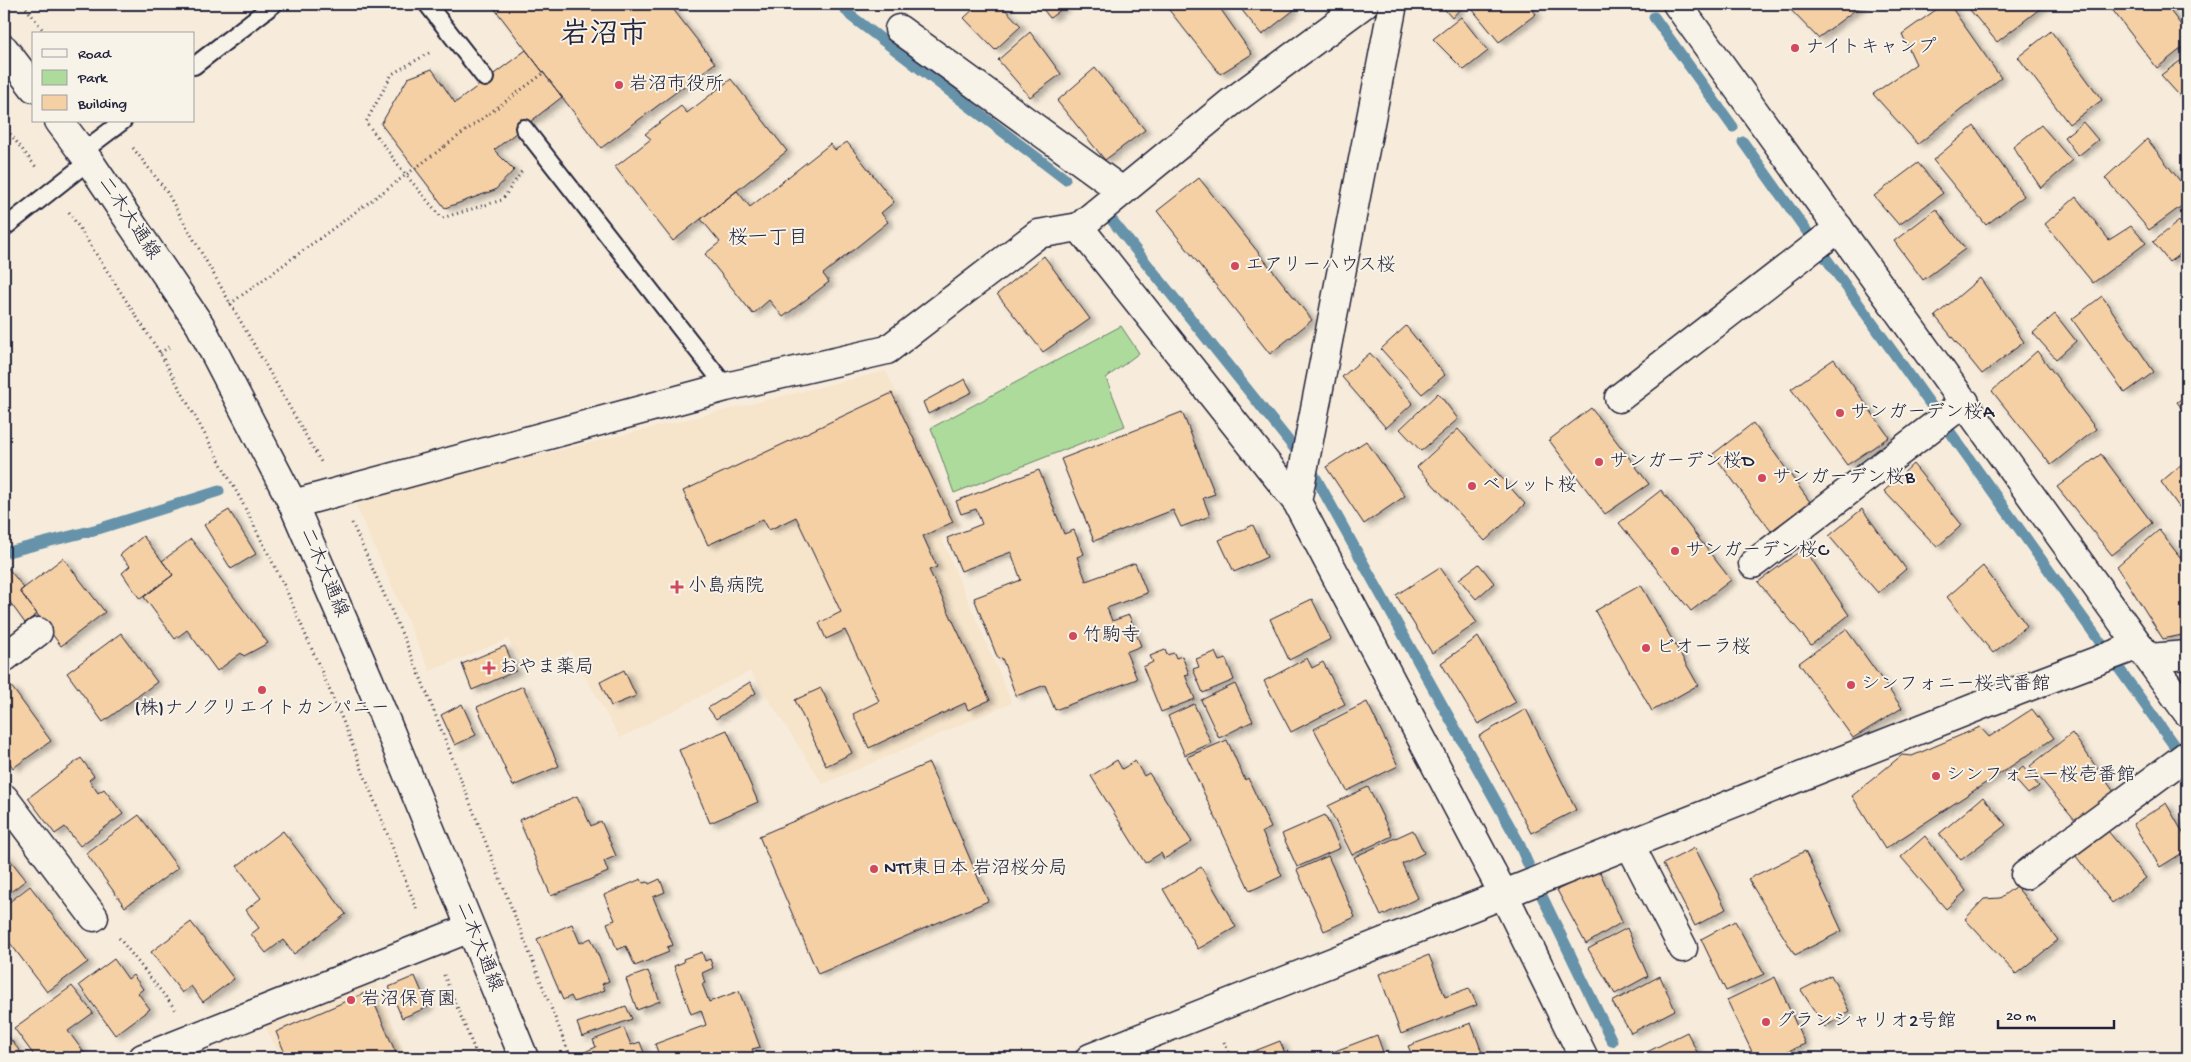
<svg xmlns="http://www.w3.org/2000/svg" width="2191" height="1062" font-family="'Gochi Hand','Klee One',sans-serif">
	<defs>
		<filter id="shadow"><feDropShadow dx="5.5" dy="3" stdDeviation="2.5" flood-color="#0004"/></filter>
	</defs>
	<rect width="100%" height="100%" fill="#f7ecdb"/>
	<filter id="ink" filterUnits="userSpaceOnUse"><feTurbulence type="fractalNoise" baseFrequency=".02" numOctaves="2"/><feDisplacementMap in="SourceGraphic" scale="10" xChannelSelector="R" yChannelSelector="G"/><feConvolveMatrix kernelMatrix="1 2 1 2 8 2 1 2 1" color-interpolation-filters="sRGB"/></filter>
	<g filter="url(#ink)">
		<path fill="#f6e4cb" d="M 886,371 L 960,525 L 940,535 L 1012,703 L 823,784 L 750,671 L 620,738 L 571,651 L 526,671 L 508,639 L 430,671 L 356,506 L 363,498 Z
			M 375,981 L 407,1058 L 280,1058 L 263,1020 Z"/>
		<path fill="#addb9b" stroke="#687e6b" d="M 1121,326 L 1139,353 L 1106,378 L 1125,426 L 954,493 L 931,428 Z"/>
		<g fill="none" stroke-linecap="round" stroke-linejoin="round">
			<path stroke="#6692aa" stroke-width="11" d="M 841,4 L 851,16 L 1065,179
				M 1654,17 L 1733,127
				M 1743,142 L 2183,758
				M 1107,214 L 1295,449
				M 1312,471 L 1518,841 L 1531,871
				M 4,553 L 98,529 L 219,491
				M 1541,894 L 1612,1041"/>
		</g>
		<path fill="#f5d0a5" stroke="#22223b" filter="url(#shadow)" d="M 491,4 L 669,4 L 715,63 L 601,148 Z
			M 979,4 L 1000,4 L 1021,26 L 995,50 L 964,18 Z
			M 1039,4 L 1068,4 L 1050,18 Z
			M 1176,4 L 1217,4 L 1252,54 L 1220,74 L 1169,10 Z
			M 1237,4 L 1289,4 L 1294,10 L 1262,35 Z
			M 1440,4 L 1454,4 L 1459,10 L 1452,18 Z
			M 1468,4 L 1528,4 L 1536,14 L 1499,42 Z
			M 1785,4 L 1863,4 L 1818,38 Z
			M 1944,4 L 1949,4 L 2001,78 L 1918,144 L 1873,94 L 1916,64 L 1902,34 Z
			M 1965,4 L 2046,4 L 1997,42 Z
			M 2108,4 L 2165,4 L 2187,33 L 2187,44 L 2157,68 Z
			M 1461,17 L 1488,51 L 1464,70 L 1433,39 Z
			M 2051,31 L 2102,100 L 2069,124 L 2018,57 Z
			M 1030,32 L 1061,74 L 1030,97 L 998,60 Z
			M 526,50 L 562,97 L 494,150 L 514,170 L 495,190 L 445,208 L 381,124 L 408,78 L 432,69 L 455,103 Z
			M 2187,56 L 2187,104 L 2161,75 Z
			M 1095,68 L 1145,130 L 1105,160 L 1057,101 Z
			M 731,79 L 787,151 L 673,241 L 615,167 L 651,139 L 645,134 L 681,106 L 687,113 Z
			M 2083,122 L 2098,140 L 2078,156 L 2064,137 Z
			M 2041,125 L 2072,161 L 2041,188 L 2013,147 Z
			M 1974,126 L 2024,196 L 1986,225 L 1933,160 Z
			M 2147,139 L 2187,190 L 2187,202 L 2149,230 L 2105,178 Z
			M 847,142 L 894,202 L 881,213 L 888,222 L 823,274 L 829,282 L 783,317 L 769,300 L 753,314 L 705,254 L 720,242 L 701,219 L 737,191 L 750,207 L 830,144 L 835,150 Z
			M 1918,163 L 1943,193 L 1899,225 L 1874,196 Z
			M 1199,178 L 1312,320 L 1270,354 L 1157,211 Z
			M 2076,197 L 2109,240 L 2131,226 L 2146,243 L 2093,283 L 2045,224 Z
			M 1936,209 L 1965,249 L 1923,280 L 1894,241 Z
			M 2179,221 L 2187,233 L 2187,249 L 2169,262 L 2153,242 Z
			M 1044,256 L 1090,319 L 1043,352 L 997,294 Z
			M 1980,278 L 2024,342 L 1982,374 L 1935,316 Z
			M 2102,296 L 2154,372 L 2125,393 L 2072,319 Z
			M 2055,314 L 2076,341 L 2056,359 L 2033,333 Z
			M 1406,326 L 1445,375 L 1422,394 L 1381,349 Z
			M 2037,351 L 2096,429 L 2051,465 L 1992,391 Z
			M 1370,353 L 1413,403 L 1386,428 L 1342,377 Z
			M 1834,359 L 1889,437 L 1847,465 L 1791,389 Z
			M 965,379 L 972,392 L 928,414 L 923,402 Z
			M 892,393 L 953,522 L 923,536 L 937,567 L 929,570 L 990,700 L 968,710 L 965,703 L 869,748 L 853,714 L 879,701 L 845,630 L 826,639 L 819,623 L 841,612 L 796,517 L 769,530 L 763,519 L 708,545 L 683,491 Z
			M 1438,393 L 1458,419 L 1421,451 L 1400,429 Z
			M 2187,395 L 2187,416 L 2177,402 Z
			M 1591,408 L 1649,484 L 1605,514 L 1549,440 Z
			M 1182,412 L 1215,494 L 1203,498 L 1210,516 L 1181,527 L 1173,510 L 1094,541 L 1061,459 Z
			M 1753,423 L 1810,502 L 1771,531 L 1713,454 Z
			M 1458,429 L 1525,504 L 1485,541 L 1417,467 Z
			M 1366,441 L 1405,496 L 1364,524 L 1326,467 Z
			M 2101,454 L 2152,523 L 2112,555 L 2057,487 Z
			M 2183,463 L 2187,470 L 2187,499 L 2179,507 L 2161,482 Z
			M 1913,464 L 1962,525 L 1937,547 L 1884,491 Z
			M 1039,470 L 1064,534 L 1074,530 L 1084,554 L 1077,557 L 1086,581 L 1135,563 L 1147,593 L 1107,608 L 1112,621 L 1129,615 L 1141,646 L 1126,652 L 1137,679 L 1055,710 L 1045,685 L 1016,696 L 1002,658 L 998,659 L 974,598 L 1021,580 L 1011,552 L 961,571 L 947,538 L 982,524 L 976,509 L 961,514 L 956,501 Z
			M 1661,490 L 1731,580 L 1691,611 L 1619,523 Z
			M 1862,509 L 1906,569 L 1878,593 L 1829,536 Z
			M 229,510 L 256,554 L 231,569 L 204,525 Z
			M 1253,525 L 1267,557 L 1234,572 L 1219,540 Z
			M 2159,530 L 2187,566 L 2187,634 L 2163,639 L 2117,566 Z
			M 143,536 L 173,575 L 140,599 L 122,573 L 130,566 L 120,555 Z
			M 191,539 L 268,643 L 244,656 L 241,653 L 217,671 L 187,630 L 175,639 L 144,597 L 173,575 L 162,561 Z
			M 1804,548 L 1849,615 L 1811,645 L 1758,582 Z
			M 63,558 L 105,612 L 61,646 L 20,591 Z
			M 1479,564 L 1494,583 L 1476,599 L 1459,579 Z
			M 1983,566 L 2027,626 L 1993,653 L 1947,597 Z
			M 1440,567 L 1477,623 L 1432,653 L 1396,595 Z
			M 8,568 L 24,588 L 20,591 L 37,614 L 25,623 L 4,594 L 4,569 Z
			M 1641,585 L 1698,685 L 1652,711 L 1595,611 Z
			M 1312,599 L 1331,639 L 1289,660 L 1270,619 Z
			M 1846,629 L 1902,708 L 1853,738 L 1799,663 Z
			M 121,633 L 157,682 L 103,722 L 67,673 Z
			M 1478,637 L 1516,702 L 1478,724 L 1441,663 Z
			M 505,646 L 516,671 L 472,690 L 462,664 Z
			M 1165,650 L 1167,655 L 1174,653 L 1176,658 L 1182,656 L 1189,674 L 1185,675 L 1195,699 L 1161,712 L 1143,667 L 1153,662 L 1150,656 Z
			M 1215,652 L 1219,661 L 1226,659 L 1234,680 L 1203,693 L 1193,669 L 1199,667 L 1196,659 Z
			M 1307,658 L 1312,668 L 1323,662 L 1345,704 L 1291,732 L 1264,681 Z
			M 624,670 L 636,696 L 611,706 L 600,682 Z
			M 750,682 L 756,693 L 716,719 L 708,708 Z
			M 1235,684 L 1253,721 L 1219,738 L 1201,700 Z
			M 11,686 L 51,741 L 13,768 L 4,755 L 4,691 Z
			M 523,686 L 559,766 L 513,786 L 477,707 Z
			M 821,688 L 852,753 L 826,766 L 795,700 Z
			M 1367,702 L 1398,766 L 1347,791 L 1314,729 Z
			M 462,704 L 476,735 L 455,745 L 441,715 Z
			M 1194,704 L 1211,743 L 1185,755 L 1168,716 Z
			M 1526,709 L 1576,810 L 1531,833 L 1479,736 Z
			M 2032,709 L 2054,738 L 1885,849 L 1852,796 L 1902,755 L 1912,756 L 1980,727 L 1989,737 Z
			M 727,730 L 758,802 L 710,823 L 679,750 Z
			M 2072,733 L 2114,792 L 2076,821 L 2030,766 Z
			M 1227,740 L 1245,780 L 1248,778 L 1271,828 L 1262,832 L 1282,876 L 1250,891 L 1187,757 Z
			M 81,758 L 94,776 L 89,780 L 98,793 L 104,789 L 123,814 L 80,846 L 65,827 L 55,834 L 28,798 Z
			M 1117,760 L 1122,769 L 1135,761 L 1144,776 L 1149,773 L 1192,842 L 1164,859 L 1161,853 L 1145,863 L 1091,776 Z
			M 929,763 L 988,901 L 818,974 L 759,836 Z
			M 2023,767 L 2039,786 L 2028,794 L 2012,776 Z
			M 1368,787 L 1392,836 L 1352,855 L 1328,806 Z
			M 577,796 L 591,826 L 601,821 L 616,856 L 604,861 L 608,872 L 551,896 L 519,820 Z
			M 1983,797 L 2006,825 L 1961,860 L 1939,834 Z
			M 2166,803 L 2187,840 L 2187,850 L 2160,867 L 2133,824 Z
			M 139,815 L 178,868 L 125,907 L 86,853 Z
			M 1325,815 L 1340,848 L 1297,867 L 1282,834 Z
			M 1413,830 L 1424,853 L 1402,864 L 1418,898 L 1381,916 L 1354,857 Z
			M 283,831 L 346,914 L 294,954 L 283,940 L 266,953 L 251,934 L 259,928 L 246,910 L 261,898 L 237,866 Z
			M 2108,831 L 2146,878 L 2112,903 L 2075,855 Z
			M 1925,836 L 1966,891 L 1946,909 L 1901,857 Z
			M 1695,848 L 1726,909 L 1695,926 L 1663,864 Z
			M 1805,851 L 1842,931 L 1795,955 L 1748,879 Z
			M 4,852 L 26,880 L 4,897 Z
			M 1328,856 L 1355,917 L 1324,931 L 1297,870 Z
			M 1201,867 L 1236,927 L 1198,949 L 1163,889 Z
			M 1599,870 L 1622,922 L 1586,944 L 1557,890 Z
			M 641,879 L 643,883 L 648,882 L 649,884 L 660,879 L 665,892 L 653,897 L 673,945 L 667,947 L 669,952 L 635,966 L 626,946 L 617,950 L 607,923 L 615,920 L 604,895 Z
			M 30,886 L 88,962 L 47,992 L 4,935 L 4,906 Z
			M 2016,886 L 2058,940 L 2016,974 L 1965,919 L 1984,899 L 2000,898 Z
			M 1735,921 L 1764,974 L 1726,991 L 1701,939 Z
			M 191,922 L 234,979 L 203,1002 L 191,986 L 182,993 L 151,952 Z
			M 572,924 L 580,943 L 591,938 L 609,981 L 602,984 L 605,990 L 574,1002 L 571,996 L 563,1000 L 537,939 Z
			M 1627,928 L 1648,976 L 1615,994 L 1588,949 Z
			M 702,952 L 705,961 L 710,959 L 713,968 L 702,973 L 705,983 L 702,984 L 709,1002 L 739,991 L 760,1047 L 752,1049 L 756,1058 L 660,1058 L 655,1044 L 706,1025 L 701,1010 L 691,1014 L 674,966 L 684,962 L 683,959 Z
			M 1429,955 L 1445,997 L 1469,988 L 1477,1005 L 1401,1034 L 1379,974 Z
			M 114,959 L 128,979 L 133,975 L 143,989 L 138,993 L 150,1009 L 115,1035 L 79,985 Z
			M 648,971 L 660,1001 L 637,1010 L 626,979 Z
			M 1831,975 L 1849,1011 L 1825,1027 L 1801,990 Z
			M 415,976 L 428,1007 L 402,1018 L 389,987 Z
			M 1660,976 L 1675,1010 L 1631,1033 L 1612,1002 Z
			M 1775,977 L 1805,1044 L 1771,1058 L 1755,1058 L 1727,1000 Z
			M 72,986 L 93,1013 L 68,1031 L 88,1058 L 36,1058 L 14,1028 Z
			M 369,991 L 398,1058 L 287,1058 L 276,1032 Z
			M 626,1006 L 632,1019 L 582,1037 L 577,1023 Z
			M 1471,1023 L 1484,1058 L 1413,1058 L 1408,1046 Z
			M 624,1028 L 631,1045 L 640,1042 L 646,1058 L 584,1058 L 582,1053 L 596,1047 L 593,1040 Z
			M 1687,1032 L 1700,1058 L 1647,1058 L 1645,1053 Z
			M 1377,1035 L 1385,1058 L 1332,1058 L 1330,1053 Z
			M 8,1036 L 25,1058 L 4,1058 L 4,1038 Z
			M 1280,1041 L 1287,1058 L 1243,1058 L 1242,1056 Z"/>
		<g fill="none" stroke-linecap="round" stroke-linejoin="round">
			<defs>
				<path id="lane" d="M 427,4 L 485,78
					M 194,66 L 274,4
					M 524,128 L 726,387
					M 82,152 L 123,121
					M 4,228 L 89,161"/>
				<path id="street" d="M 899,29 L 1122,191
					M 1079,227 L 1297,502 L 1504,895 L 1584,1058
					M 1619,398 L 1839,228
					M 1297,502 L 1393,4
					M 293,504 L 726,387 L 887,350 L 1038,234 L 1079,227 L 1230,103 L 1364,4
					M 1753,564 L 1965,402
					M 4,658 L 38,632
					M 2149,658 L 2187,655
					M 4,798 L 94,917
					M 1630,845 L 1683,948
					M 2025,875 L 2187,755
					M 143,1058 L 470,928
					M 1090,1058 L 2017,691 L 2139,645"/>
				<path id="secondary" d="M 1677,4 L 2187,712
					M 4,49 L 34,88
					M 59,121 L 89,161 L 200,325 L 293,504 L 369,680 L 524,1058"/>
			</defs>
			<use href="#lane" stroke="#22223b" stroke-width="20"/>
			<use href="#street" stroke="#22223b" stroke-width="31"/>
			<use href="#secondary" stroke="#22223b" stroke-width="31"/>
			<path stroke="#22223b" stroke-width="3" stroke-dasharray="1 4" stroke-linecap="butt" d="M 23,4 L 46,34
				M 429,53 L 392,74 L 366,122 L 406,175 L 445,146
				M 4,126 L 36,167
				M 133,148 L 165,189 L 321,462
				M 69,212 L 160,353 L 241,500 L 284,585 L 343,721 L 418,912
				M 230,304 L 406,175 L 442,218 L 502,200 L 522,171
				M 160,353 L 172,345
				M 352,523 L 414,661 L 571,1058
				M 119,938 L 176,1010
				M 444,975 L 478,1058
				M 1224,1042 L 1231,1058"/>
			<use href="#lane" stroke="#f7f3e8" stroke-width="16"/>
			<use href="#street" stroke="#f7f3e8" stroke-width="28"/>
			<use href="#secondary" stroke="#f7f3e8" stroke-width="28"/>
			<path stroke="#22223b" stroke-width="3" stroke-dasharray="1 4" stroke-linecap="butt" d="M 445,146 L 544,73"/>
		</g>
	</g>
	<g fill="#d1495b" stroke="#f7f3e8" stroke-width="2">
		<circle cx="1795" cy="48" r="5"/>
		<circle cx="619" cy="85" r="5"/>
		<circle cx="1235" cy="266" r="5"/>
		<circle cx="1840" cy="413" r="5"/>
		<circle cx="1599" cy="462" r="5"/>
		<circle cx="1762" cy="478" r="5"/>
		<circle cx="1472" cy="486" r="5"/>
		<circle cx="1675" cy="551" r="5"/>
		<path d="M674.5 579.5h5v5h5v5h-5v5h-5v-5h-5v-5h5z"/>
		<circle cx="1073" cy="636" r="5"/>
		<circle cx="1646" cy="648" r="5"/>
		<path d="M486.5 660.5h5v5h5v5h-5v5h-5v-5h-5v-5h5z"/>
		<circle cx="1851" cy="685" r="5"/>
		<circle cx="262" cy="690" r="5"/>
		<circle cx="1936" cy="776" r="5"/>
		<circle cx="874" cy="869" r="5"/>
		<circle cx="351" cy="1000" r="5"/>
		<circle cx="1766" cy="1022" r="5"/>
	</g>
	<g text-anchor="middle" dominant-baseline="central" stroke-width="4" stroke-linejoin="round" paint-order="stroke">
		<g font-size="19" fill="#22223b" stroke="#f7f3e8" text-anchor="start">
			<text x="1805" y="48">ナイトキャンプ</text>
			<text x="629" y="85">岩沼市役所</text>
			<text x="1245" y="266">エアリーハウス桜</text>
			<text x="1850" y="413">サンガーデン桜A</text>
			<text x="1609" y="462">サンガーデン桜D</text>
			<text x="1772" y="478">サンガーデン桜B</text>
			<text x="1482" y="486">ベレット桜</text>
			<text x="1685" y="551">サンガーデン桜C</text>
			<text x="688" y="587">小島病院</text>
			<text x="1083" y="636">竹駒寺</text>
			<text x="1656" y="648">ビオーラ桜</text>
			<text x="499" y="668">おやま薬局</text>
			<text x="1861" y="685">シンフォニー桜弐番館</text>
			<text x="262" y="709" text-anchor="middle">(株)ナノクリエイトカンパニー</text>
			<text x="1946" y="776">シンフォニー桜壱番館</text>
			<text x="884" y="869">NTT東日本 岩沼桜分局</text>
			<text x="361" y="1000">岩沼保育園</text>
			<text x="1776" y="1022">グランシャリオ2号館</text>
		</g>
		<g font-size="19" fill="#22223b" stroke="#f7f3e8">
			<text transform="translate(128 219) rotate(56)">二木大通線</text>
			<text transform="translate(323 573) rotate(67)">二木大通線</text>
			<text transform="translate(478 947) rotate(68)">二木大通線</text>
		</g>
		<g font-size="20" fill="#22223b" stroke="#f7f3e8">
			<text x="768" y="239">桜一丁目</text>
		</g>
		<g font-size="29" font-weight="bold" fill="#22223b" stroke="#f7f3e8">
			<text x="604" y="37">岩沼市</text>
		</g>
	</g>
	<rect width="2191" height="1062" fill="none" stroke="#f7f3e8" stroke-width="20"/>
	<rect x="10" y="10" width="2171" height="1042" fill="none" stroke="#22223b" stroke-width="2" filter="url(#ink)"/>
	<rect x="32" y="32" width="162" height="90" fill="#f7f3e8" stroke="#a29fa3"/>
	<rect x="42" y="49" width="25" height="8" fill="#f7f3e8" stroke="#a29fa3"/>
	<text x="78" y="58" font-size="15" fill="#22223b">Road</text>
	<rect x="42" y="70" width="25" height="15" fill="#addb9b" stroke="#a29fa3"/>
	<text x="78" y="82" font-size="15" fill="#22223b">Park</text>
	<rect x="42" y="95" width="25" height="15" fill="#f5d0a5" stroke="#a29fa3"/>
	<text x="78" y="108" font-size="15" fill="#22223b">Building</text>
	<path d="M1998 1020v8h116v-8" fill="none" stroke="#22223b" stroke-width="2.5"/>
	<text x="2006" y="1020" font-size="15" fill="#22223b" stroke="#f7f3e8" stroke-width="4" paint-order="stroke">20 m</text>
</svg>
